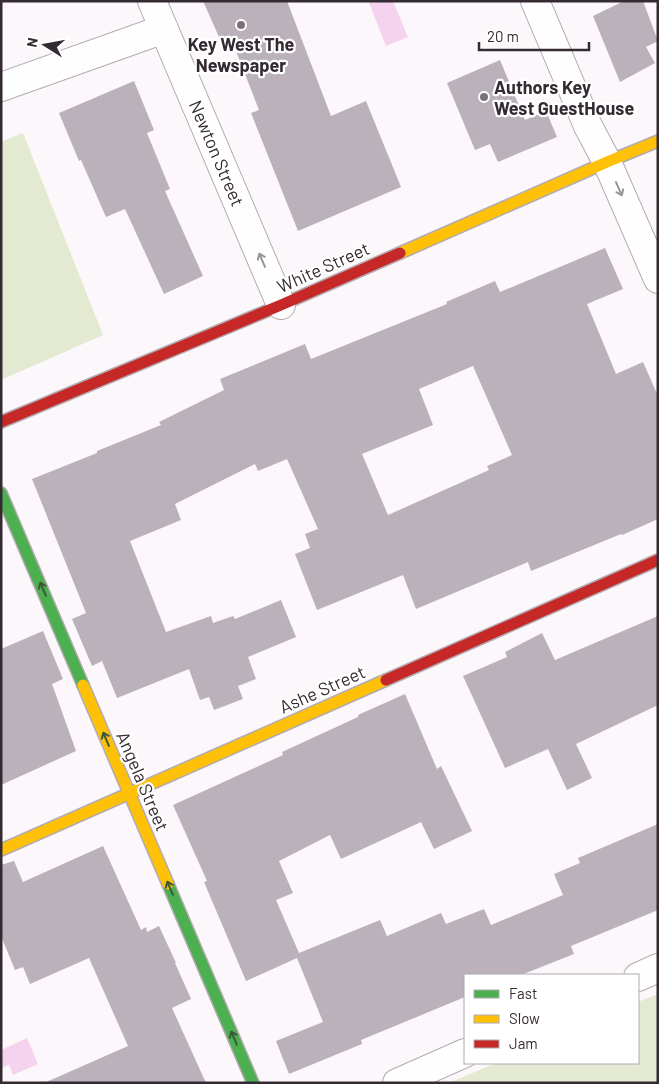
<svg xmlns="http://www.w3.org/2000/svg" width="659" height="1084" font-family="Barlow,sans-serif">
	<rect width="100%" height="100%" fill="#fcf7fb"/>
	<path fill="#e4e9d1" d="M 23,133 L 103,335 L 1,380 L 1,142 Z
		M 658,994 L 658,1083 L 449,1083 L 496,1063 L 638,1063 L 638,1002 Z"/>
	<path fill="#f5d3ee" d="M 373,1 L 393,1 L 408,37 L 386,46 L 369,3 Z
		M 27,1038 L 38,1064 L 13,1075 L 9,1065 L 1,1068 L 1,1050 Z"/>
	<path fill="#bbb1ba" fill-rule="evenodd" d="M 203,1 L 287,1 L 331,116 L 366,101 L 401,187 L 298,231 L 251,113 L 259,110 L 232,41 L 223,46 Z
		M 624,1 L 643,1 L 658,41 L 646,47 L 655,63 L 620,82 L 593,16 Z
		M 500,60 L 525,120 L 546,111 L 557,137 L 498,162 L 490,144 L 475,150 L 447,83 Z
		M 134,81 L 154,130 L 147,133 L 170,189 L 165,191 L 203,276 L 164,294 L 125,209 L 106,217 L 81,160 L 79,161 L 59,113 Z
		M 605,248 L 623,289 L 587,304 L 616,374 L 643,362 L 658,396 L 658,519 L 622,535 L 621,534 L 531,571 L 528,562 L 416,609 L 403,575 L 317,610 L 295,554 L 310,548 L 305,534 L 318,529 L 287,459 L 258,471 L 255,464 L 175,504 L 181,520 L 130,541 L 166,632 L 211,616 L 213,623 L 233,616 L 235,619 L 281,600 L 296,637 L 248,657 L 256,679 L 238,686 L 243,699 L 214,710 L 209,697 L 200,700 L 189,669 L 117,698 L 102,661 L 92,666 L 72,619 L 86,613 L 32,479 L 97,453 L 97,451 L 161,425 L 159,422 L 224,390 L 220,379 L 305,344 L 311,359 L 447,304 L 446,302 L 495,281 L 500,292 ZM 473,366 L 512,455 L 487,466 L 489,470 L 388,515 L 362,454 L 433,425 L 419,389 Z
		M 658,616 L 658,705 L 576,744 L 592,778 L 567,790 L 548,749 L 505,768 L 463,676 L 507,657 L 505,652 L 542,633 L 555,660 Z
		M 43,631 L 63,679 L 52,684 L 76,751 L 1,785 L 1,649 Z
		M 405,694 L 437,769 L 441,766 L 472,831 L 434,849 L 421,822 L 341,859 L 330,835 L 279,861 L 293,893 L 276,900 L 299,953 L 380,920 L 387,936 L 441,913 L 446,924 L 484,909 L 491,925 L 563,895 L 554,874 L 580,863 L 578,858 L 658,824 L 658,910 L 571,946 L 574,954 L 521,975 L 465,975 L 465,997 L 361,1040 L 362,1044 L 289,1074 L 276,1041 L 323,1022 L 297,958 L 246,981 L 204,882 L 207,881 L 173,805 L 283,755 L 282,752 L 358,717 L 358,715 Z
		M 103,846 L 141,930 L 146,927 L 147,932 L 159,926 L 176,963 L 175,963 L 191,999 L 172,1008 L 206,1083 L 44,1083 L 128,1046 L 89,958 L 30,984 L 23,967 L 15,970 L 1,936 L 1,865 L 14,861 L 23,882 Z"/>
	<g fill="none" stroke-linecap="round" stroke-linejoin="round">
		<defs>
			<path id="street" d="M 152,1 L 281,305
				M 535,1 L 588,126 L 607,162 L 658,279
				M 1,87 L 164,29
				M 638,977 L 658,968
				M 397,1083 L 465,1053"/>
			<path id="fast" d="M 1,493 L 83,685
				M 168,884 L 253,1083"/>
			<path id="slow" d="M 400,253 L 607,162 L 658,141
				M 83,685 L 168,884
				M 1,850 L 386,680"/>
			<path id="jam" d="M 1,422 L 281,305 L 400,253
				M 386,680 L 658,560"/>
		</defs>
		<use href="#street" stroke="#b2abb0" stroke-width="30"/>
		<use href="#fast" stroke="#b2abb0" stroke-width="14"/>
		<use href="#slow" stroke="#b2abb0" stroke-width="14"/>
		<use href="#jam" stroke="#b2abb0" stroke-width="14"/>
		<use href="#street" stroke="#fffefe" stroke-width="28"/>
		<use href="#fast" stroke="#4caf50" stroke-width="11"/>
		<use href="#slow" stroke="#ffc107" stroke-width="11"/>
		<use href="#jam" stroke="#c62828" stroke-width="11"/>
	</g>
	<defs><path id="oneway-shaft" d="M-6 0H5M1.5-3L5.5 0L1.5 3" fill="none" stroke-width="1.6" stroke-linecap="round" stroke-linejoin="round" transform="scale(1.25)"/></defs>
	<g stroke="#9a9498">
		<use href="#oneway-shaft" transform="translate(619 189) rotate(66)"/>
		<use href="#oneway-shaft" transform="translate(262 260) rotate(-113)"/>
	</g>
	<g stroke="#3c593c">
		<use href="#oneway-shaft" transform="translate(43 589) rotate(-113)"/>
		<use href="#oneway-shaft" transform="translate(106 739) rotate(-113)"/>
		<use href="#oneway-shaft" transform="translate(170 888) rotate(-113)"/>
		<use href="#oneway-shaft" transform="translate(234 1038) rotate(-113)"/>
	</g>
	<g fill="#7a7278" stroke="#fff" stroke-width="2">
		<circle cx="241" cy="25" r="5"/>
		<circle cx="484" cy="97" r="5"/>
	</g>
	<g text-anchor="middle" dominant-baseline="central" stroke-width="4.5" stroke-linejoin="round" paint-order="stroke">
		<g font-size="18" font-weight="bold" fill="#342a32" stroke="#fff">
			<text x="241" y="44">Key West The<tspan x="241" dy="21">Newspaper</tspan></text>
			<text x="494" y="87" text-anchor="start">Authors Key<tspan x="494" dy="21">West GuestHouse</tspan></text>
		</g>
		<g font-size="18" fill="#342a32" stroke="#fff">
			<text transform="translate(217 153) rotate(67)">Newton Street</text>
			<text transform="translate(323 267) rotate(-24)">White Street</text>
			<text transform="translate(322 689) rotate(-24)">Ashe Street</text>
			<text transform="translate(143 781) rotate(67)">Angela Street</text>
		</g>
	</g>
	<rect width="659" height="1084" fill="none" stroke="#342a32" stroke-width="5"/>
	<rect x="464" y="974" width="175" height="90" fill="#ffffff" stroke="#aeaaad"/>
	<rect x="474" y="990" width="25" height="8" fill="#4caf50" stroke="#aeaaad"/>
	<text x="509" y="999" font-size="15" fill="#342a32">Fast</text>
	<rect x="474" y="1015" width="25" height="8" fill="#ffc107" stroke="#aeaaad"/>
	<text x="509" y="1024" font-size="15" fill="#342a32">Slow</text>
	<rect x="474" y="1040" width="25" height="8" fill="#c62828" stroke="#aeaaad"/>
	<text x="509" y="1049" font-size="15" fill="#342a32">Jam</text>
	<g transform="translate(45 45) rotate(281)" stroke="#ffffff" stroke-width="4" paint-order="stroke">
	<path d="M0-4L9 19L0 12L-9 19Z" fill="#342a32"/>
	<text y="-8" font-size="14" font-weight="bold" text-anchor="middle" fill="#342a32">N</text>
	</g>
	<path d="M479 42v8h110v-8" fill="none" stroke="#342a32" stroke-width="2.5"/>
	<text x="487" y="42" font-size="15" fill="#342a32" stroke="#ffffff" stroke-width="4" paint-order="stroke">20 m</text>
</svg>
